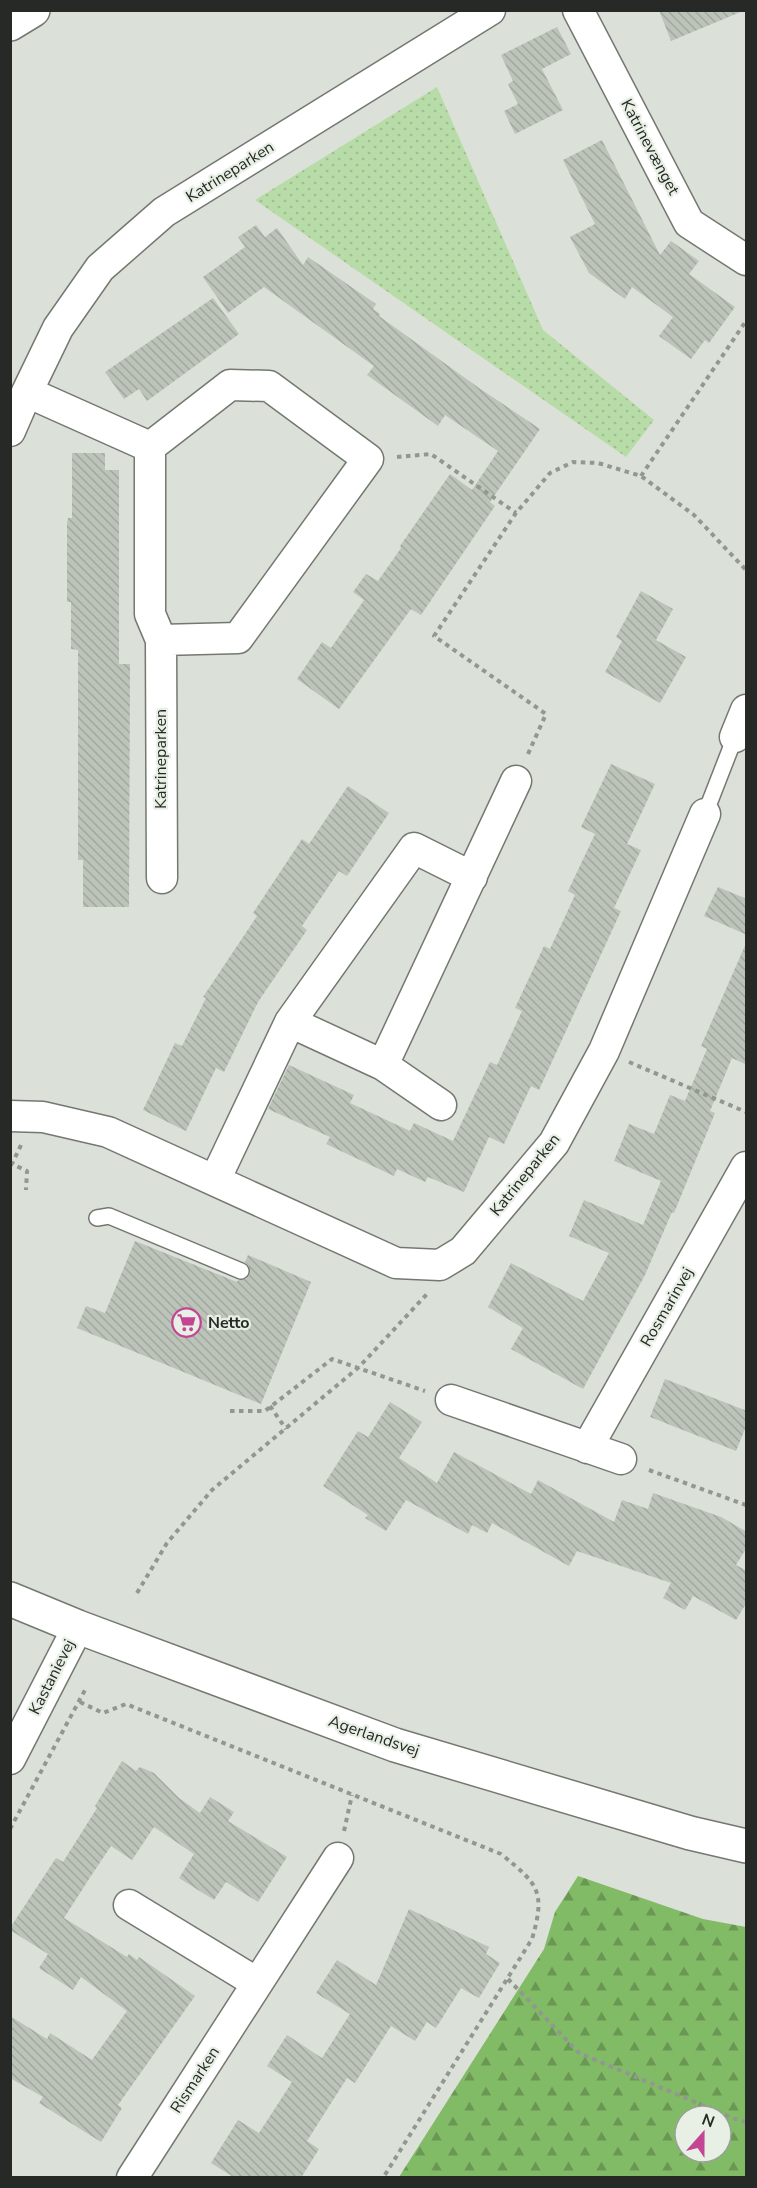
<svg xmlns="http://www.w3.org/2000/svg" width="757" height="2188" font-family="'Nunito Sans',sans-serif">
	<defs>
		<pattern id="forest-firs" width="22" height="20" patternUnits="userSpaceOnUse" patternTransform="scale(1.5)"><rect width="22" height="20" fill="#82bb66"/><path d="M5 1l3.5 6h-7zM16 11l3.5 6h-7z" fill="#6a9854"/></pattern>
		<pattern id="park-dots" width="8" height="8" patternUnits="userSpaceOnUse" patternTransform="scale(1.5)"><rect width="8" height="8" fill="#b8dca7"/><path d="M2 2h.1M6 6h.1" fill="none" stroke="#9ebd90" stroke-width="1.8" stroke-linecap="round"/></pattern>
		<pattern id="building-back-hatch" width="6" height="6" patternUnits="userSpaceOnUse" patternTransform="scale(1.5)"><rect width="6" height="6" fill="#bcc3b9"/><path d="M-1 5l2 2M0 0l6 6M5-1l2 2" fill="none" stroke="#a1a89f"/></pattern>
	</defs>
	<rect width="100%" height="100%" fill="#dbe1d8"/>
	<path fill="url(#forest-firs)" fill-rule="evenodd" d="M 578,1876 L 703,1919 L 746,1927 L 746,2177 L 399,2177 L 544,1949 L 555,1912 ZM 685,2116 L 721,2116 L 721,2152 L 685,2152 Z"/>
	<path fill="url(#park-dots)" d="M 437,87 L 543,330 L 654,420 L 626,457 L 255,200 Z"/>
	<path fill="url(#building-back-hatch)" d="M 659,10 L 743,10 L 743,11 L 671,41 Z
		M 557,27 L 571,54 L 542,69 L 563,110 L 515,134 L 504,111 L 518,104 L 508,84 L 513,81 L 501,55 Z
		M 602,140 L 660,255 L 671,241 L 699,261 L 689,274 L 735,307 L 709,343 L 705,340 L 691,359 L 659,336 L 673,317 L 632,287 L 625,299 L 589,273 L 570,237 L 595,224 L 563,160 Z
		M 256,225 L 265,237 L 277,228 L 303,265 L 308,257 L 376,304 L 373,309 L 380,314 L 379,316 L 479,388 L 540,429 L 490,502 L 495,506 L 421,615 L 411,609 L 339,709 L 297,679 L 322,642 L 331,648 L 364,600 L 353,592 L 366,574 L 378,581 L 401,548 L 400,546 L 450,474 L 472,490 L 498,451 L 445,415 L 438,426 L 367,375 L 374,366 L 264,287 L 228,313 L 203,277 L 245,247 L 238,237 Z
		M 213,298 L 239,334 L 147,401 L 139,389 L 124,399 L 105,372 Z
		M 72,453 L 105,453 L 105,470 L 119,470 L 119,664 L 130,664 L 129,907 L 83,907 L 83,860 L 78,860 L 78,650 L 71,649 L 71,602 L 67,602 L 67,523 L 68,518 L 72,518 Z
		M 641,591 L 673,609 L 656,640 L 686,657 L 660,703 L 605,672 L 622,641 L 616,637 Z
		M 611,764 L 655,784 L 627,844 L 641,850 L 614,908 L 621,911 L 539,1090 L 531,1086 L 504,1144 L 489,1137 L 464,1192 L 428,1177 L 425,1182 L 397,1169 L 394,1176 L 326,1144 L 330,1137 L 268,1109 L 289,1065 L 354,1095 L 350,1103 L 410,1131 L 414,1123 L 453,1141 L 490,1062 L 497,1065 L 522,1011 L 515,1008 L 544,946 L 550,949 L 575,895 L 568,891 L 595,834 L 581,827 Z
		M 348,786 L 389,813 L 347,876 L 339,871 L 302,926 L 307,930 L 258,1002 L 224,1072 L 216,1068 L 186,1131 L 143,1110 L 175,1043 L 182,1046 L 206,998 L 203,997 L 257,916 L 253,913 L 302,839 L 309,844 Z
		M 718,887 L 747,899 L 747,935 L 704,916 Z
		M 747,941 L 747,1065 L 732,1058 L 710,1111 L 715,1113 L 674,1213 L 672,1212 L 645,1275 L 583,1389 L 511,1349 L 523,1328 L 488,1307 L 511,1263 L 583,1301 L 609,1253 L 569,1236 L 584,1200 L 643,1225 L 661,1181 L 614,1161 L 629,1124 L 654,1134 L 670,1095 L 685,1101 L 707,1049 L 701,1046 Z
		M 135,1241 L 237,1282 L 238,1280 L 246,1279 L 250,1274 L 249,1266 L 245,1262 L 248,1255 L 311,1282 L 261,1404 L 77,1328 L 86,1306 L 105,1313 Z
		M 665,1379 L 747,1411 L 747,1424 L 736,1451 L 650,1417 Z
		M 390,1402 L 422,1422 L 399,1458 L 437,1483 L 454,1452 L 531,1494 L 538,1480 L 614,1522 L 622,1500 L 648,1509 L 653,1493 L 721,1517 L 747,1532 L 747,1547 L 736,1565 L 747,1571 L 747,1602 L 736,1620 L 693,1596 L 685,1610 L 663,1598 L 671,1583 L 577,1551 L 569,1566 L 492,1523 L 487,1533 L 472,1525 L 468,1534 L 406,1500 L 386,1531 L 365,1518 L 368,1515 L 323,1486 L 358,1431 L 368,1437 Z
		M 122,1761 L 136,1771 L 140,1767 L 154,1773 L 179,1798 L 200,1813 L 210,1797 L 234,1812 L 228,1821 L 287,1857 L 258,1902 L 226,1882 L 214,1900 L 179,1878 L 194,1854 L 154,1827 L 132,1860 L 111,1846 L 91,1876 L 64,1918 L 127,1957 L 129,1954 L 137,1960 L 139,1957 L 195,1996 L 118,2105 L 122,2108 L 101,2142 L 39,2103 L 43,2097 L 10,2078 L 10,2016 L 47,2039 L 50,2033 L 92,2060 L 127,2011 L 81,1977 L 73,1990 L 39,1968 L 48,1954 L 10,1930 L 10,1928 L 56,1858 L 63,1862 L 97,1808 L 95,1806 Z
		M 409,1909 L 489,1947 L 486,1954 L 500,1963 L 479,1998 L 461,1988 L 436,2028 L 427,2022 L 415,2041 L 391,2026 L 355,2083 L 347,2078 L 307,2141 L 319,2149 L 301,2178 L 235,2178 L 211,2163 L 238,2120 L 259,2133 L 292,2082 L 267,2066 L 287,2035 L 322,2058 L 350,2014 L 316,1993 L 337,1960 L 376,1985 Z"/>
	<g fill="none" stroke-linecap="round" stroke-linejoin="round">
		<defs>
			<path id="service" d="M 705,814 L 735,737
				M 97,1218 L 109,1216 L 241,1271"/>
			<path id="minor" d="M 578,10 L 689,223 L 746,260
				M 27,392 L 150,447 L 230,385 L 269,386 L 368,459 L 238,638 L 161,640
				M 10,431 L 27,392 L 58,328 L 100,268 L 164,212 L 490,10
				M 150,447 L 150,614 L 161,640 L 162,878
				M 735,737 L 746,710
				M 290,1022 L 383,1065 L 441,1105
				M 383,1065 L 516,781
				M 10,1116 L 43,1117 L 108,1132 L 396,1263 L 440,1265 L 463,1251 L 554,1143 L 604,1051 L 705,814
				M 215,1180 L 290,1022 L 414,848 L 472,877
				M 451,1400 L 621,1459
				M 587,1448 L 746,1167
				M 10,1759 L 78,1627
				M 129,1905 L 257,1983
				M 132,2178 L 338,1858"/>
			<path id="tertiary" d="M 10,1599 L 78,1627 L 395,1745 L 690,1833 L 746,1846"/>
			<path id="primary" d="M 10,24 L 33,10"/>
		</defs>
		<use href="#service" stroke="#737970" stroke-width="18"/>
		<use href="#minor" stroke="#737970" stroke-width="33"/>
		<use href="#tertiary" stroke="#737970" stroke-width="36"/>
		<use href="#primary" stroke="#737970" stroke-width="36"/>
		<path stroke="#929790" stroke-width="4" stroke-dasharray="4.5 4.5" stroke-linecap="butt" d="M 397,457 L 431,454 L 516,513
			M 641,476 L 746,321
			M 528,754 L 546,714 L 434,636 L 516,513 L 550,473 L 573,462 L 598,463 L 641,476 L 694,515 L 746,570
			M 629,1062 L 746,1112
			M 21,1145 L 12,1164 L 27,1171 L 26,1190
			M 270,1406 L 286,1429
			M 230,1411 L 265,1411 L 332,1359 L 425,1391
			M 649,1470 L 746,1505
			M 137,1593 L 167,1543 L 212,1490 L 359,1367 L 427,1294
			M 80,1702 L 103,1713 L 126,1704 L 501,1854 C 538,1884 546,1891 532,1939 L 383,2178
			M 10,1829 L 85,1690
			M 344,1831 L 352,1795
			M 508,1979 L 579,2053 L 735,2119 L 746,2122"/>
		<use href="#service" stroke="#fff" stroke-width="15"/>
		<use href="#minor" stroke="#fff" stroke-width="30"/>
		<use href="#tertiary" stroke="#fff" stroke-width="33"/>
		<use href="#primary" stroke="#fff" stroke-width="33"/>
	</g>
	<defs>
		<symbol id="supermarket-ring" viewBox="-11 -11 22 22"><circle r="9.5" fill="#e8efe5" stroke="#c34593" stroke-width="1.5"/><path d="M-6-5.5h2.5l.6 2H6L4.5 2H-2.5L-4.4-4H-6ZM-1.5 3.2a1.3 1.3 0 1 0 .1 0ZM3 3.2a1.3 1.3 0 1 0 .1 0Z" fill="#c34593"/></symbol>
	</defs>
	<g fill-rule="evenodd">
		<use href="#supermarket-ring" x="170" y="1306" width="33" height="33"/>
	</g>
	<g text-anchor="middle" dominant-baseline="central" stroke-width="4.5" stroke-linejoin="round" paint-order="stroke">
		<g font-size="16" fill="#262925" stroke="#e8efe5">
			<text transform="translate(650 147) rotate(62)">Katrinevænget</text>
			<text transform="translate(230 172) rotate(-32)">Katrineparken</text>
			<text transform="translate(161 759) rotate(-90)">Katrineparken</text>
			<text transform="translate(525 1175) rotate(-51)">Katrineparken</text>
			<text transform="translate(667 1307) rotate(-60)">Rosmarinvej</text>
			<text transform="translate(52 1677) rotate(-63)">Kastanievej</text>
			<text transform="translate(374 1736) rotate(19)">Agerlandsvej</text>
			<text transform="translate(195 2080) rotate(-57)">Rismarken</text>
		</g>
		<g font-size="16" font-weight="bold" fill="#262925" stroke="#e8efe5" text-anchor="start">
			<text x="208" y="1323">Netto</text>
		</g>
	</g>
	<rect width="757" height="2188" fill="none" stroke="#262925" stroke-width="24"/>
	<g transform="translate(703 2134) rotate(21)"><circle r="28" fill="#e8efe5" stroke="#9aa098" stroke-width="1.5"/>
	<path d="M0-4.5L10 22L0 15L-10 22Z" fill="#c34593"/>
	<text y="-9" font-size="16" font-weight="bold" text-anchor="middle" fill="#262925">N</text>
	</g>
</svg>
